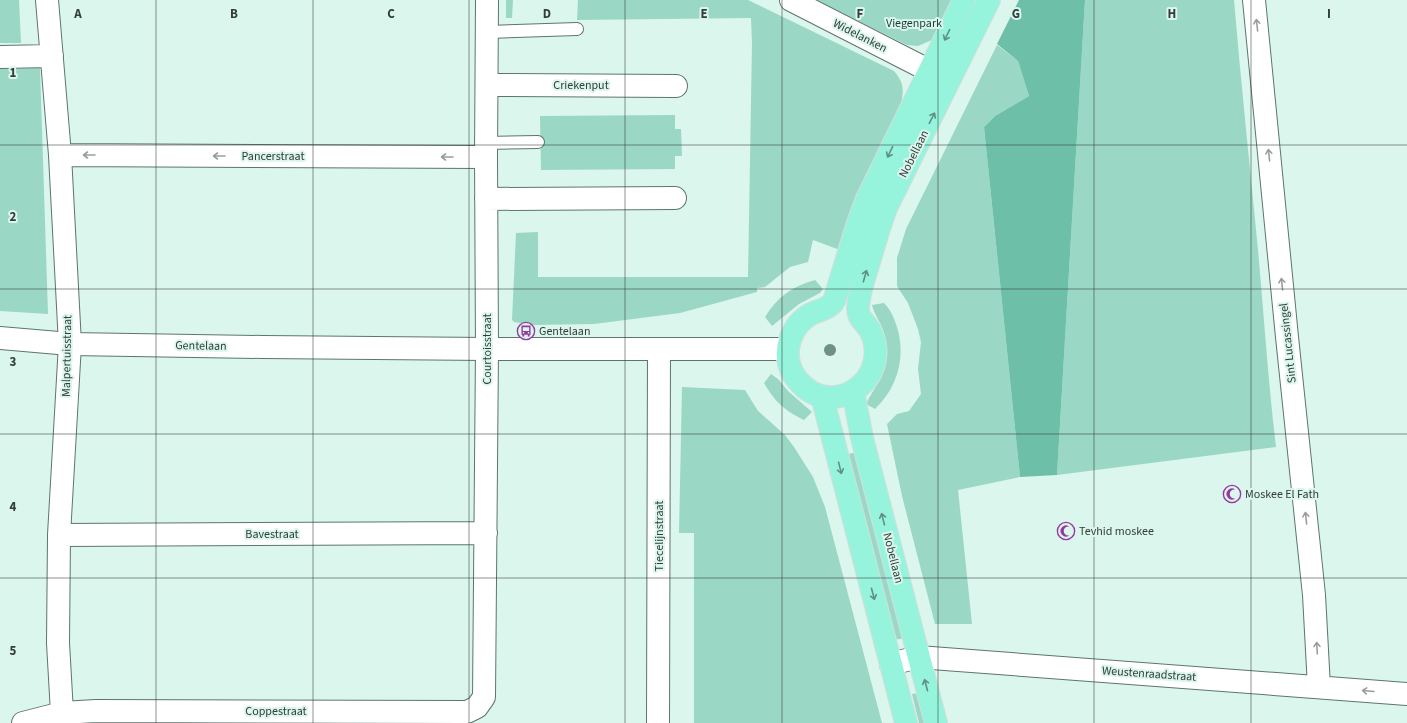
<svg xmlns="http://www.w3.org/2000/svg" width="1407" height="723" font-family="'Source Sans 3',sans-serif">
	<rect width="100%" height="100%" fill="#dbf6ed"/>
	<path fill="#9ad7c4" d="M 0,0 L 19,0 L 21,43 L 0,43 Z
		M 506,0 L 513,0 L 512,18 L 506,18 Z
		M 578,0 L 748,0 L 894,71 C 904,83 904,89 901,104 L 840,250 L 813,240 L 808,262 L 790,267 L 765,287 L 757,288 L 757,292 L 680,313 L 594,324 L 532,325 L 514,322 L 512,320 L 516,233 L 538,232 L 538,277 L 748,277 L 752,44 L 751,18 L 577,20 Z
		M 816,0 L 954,0 L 932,40 L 918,46 L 907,45 Z
		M 1085,0 L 1234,0 C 1241,84 1250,167 1258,250 C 1264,316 1268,381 1276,447 L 1057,475 Z
		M 997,45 L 1018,61 L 1029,96 L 995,116 L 984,127 L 1020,477 L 958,490 L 972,624 L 935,624 L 902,496 L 887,424 L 897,414 L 909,411 L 921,394 L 918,369 L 921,342 L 918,329 L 908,303 L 897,286 L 897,258 L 906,229 Z
		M 40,68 L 48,314 L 0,311 L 0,69 Z
		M 675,115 L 675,129 L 681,129 L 682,156 L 675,156 L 675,169 L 541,170 L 540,116 Z
		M 815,280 L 823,289 L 820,293 L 799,304 L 772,326 L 765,317 C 777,297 793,286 815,280 Z
		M 884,303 C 891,310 894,318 897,327 C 906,357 898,387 875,409 L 866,404 C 870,395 876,387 881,378 C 889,362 888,346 883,330 C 880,321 874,314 872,305 Z
		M 771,374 L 778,379 L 789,392 L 812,412 L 804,420 C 785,411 775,402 764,383 Z
		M 682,387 L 745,390 L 758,411 L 785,435 L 794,447 L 813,477 L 825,507 L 882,723 L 694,723 L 694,533 L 679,533 Z
		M 856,452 L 906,638 L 893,640 L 845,455 Z
		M 920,693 L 928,723 L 919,723 L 912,694 Z"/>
	<path fill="#6ebfa8" d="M 1019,0 L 1085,0 L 1057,475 L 1020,477 L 984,127 L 995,116 L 1029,96 L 1018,61 L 997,44 Z"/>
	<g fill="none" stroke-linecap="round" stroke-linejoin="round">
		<defs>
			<path id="service" d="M 487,32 L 577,29
				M 486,143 L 538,142"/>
			<path id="minor" d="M 47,0 L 60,155 L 70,344 L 59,535 L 58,643 L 62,713 L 64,723
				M 791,0 L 930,71
				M 1254,0 L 1287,337 L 1314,595 L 1319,687
				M 0,57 L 52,56
				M 487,85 L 676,86
				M 60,155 L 486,157
				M 486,199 L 675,198
				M 59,535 L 486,533
				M 891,664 L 918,657 L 1407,694
				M 23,723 L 62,713 L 96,711 L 467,712 L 477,707 L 484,697 L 487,349 L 486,157 L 487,0
				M 658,723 L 659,350"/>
			<path id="tertiary" d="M 0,338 L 70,344 L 263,347 L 487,349 L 788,349"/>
			<path id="primary" d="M 964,0 L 867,199 L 857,226 L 834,301 C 829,309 819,310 811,314 C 791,325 782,351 792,372 C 798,383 809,393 821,396 C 833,399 847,396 856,389 C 875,376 881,351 870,330 C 865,322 857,318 858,307 C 859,294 863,281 867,269 C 873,248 879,228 886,208 L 989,0
				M 853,391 L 862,438 L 936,723
				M 822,396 L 906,723"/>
		</defs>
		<use href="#service" stroke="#5d756d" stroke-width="14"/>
		<use href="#minor" stroke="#5d756d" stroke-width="24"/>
		<use href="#tertiary" stroke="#5d756d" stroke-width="24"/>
		<use href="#primary" stroke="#dadcdc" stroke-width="24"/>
		<use href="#service" stroke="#fff" stroke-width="12"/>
		<use href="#minor" stroke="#fff" stroke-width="22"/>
		<use href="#tertiary" stroke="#fff" stroke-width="22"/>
		<use href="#primary" stroke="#96f4dd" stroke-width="22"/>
	</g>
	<circle fill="#6f9087" cx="830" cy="350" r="6"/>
	<defs><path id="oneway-shaft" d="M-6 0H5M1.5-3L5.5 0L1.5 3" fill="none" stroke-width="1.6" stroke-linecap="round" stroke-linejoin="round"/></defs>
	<g stroke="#999e9c">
		<use href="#oneway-shaft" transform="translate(1257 25) rotate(-96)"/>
		<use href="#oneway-shaft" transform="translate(89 155) rotate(-180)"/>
		<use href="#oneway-shaft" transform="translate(1269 155) rotate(-96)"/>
		<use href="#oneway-shaft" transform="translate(219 156) rotate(-180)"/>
		<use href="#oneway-shaft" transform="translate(447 157) rotate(-180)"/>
		<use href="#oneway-shaft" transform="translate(1282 284) rotate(-96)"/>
		<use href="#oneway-shaft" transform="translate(1306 518) rotate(-96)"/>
		<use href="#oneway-shaft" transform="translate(1317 648) rotate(-93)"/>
		<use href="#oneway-shaft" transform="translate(1368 691) rotate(-175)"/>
	</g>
	<g stroke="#608f83">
		<use href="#oneway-shaft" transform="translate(947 35) rotate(116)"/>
		<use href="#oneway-shaft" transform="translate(932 118) rotate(-63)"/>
		<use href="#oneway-shaft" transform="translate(890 152) rotate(116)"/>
		<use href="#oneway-shaft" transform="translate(865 276) rotate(-74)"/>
		<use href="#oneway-shaft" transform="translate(840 468) rotate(76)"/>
		<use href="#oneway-shaft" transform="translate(883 519) rotate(-104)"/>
		<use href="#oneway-shaft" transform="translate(873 594) rotate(75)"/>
		<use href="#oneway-shaft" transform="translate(926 685) rotate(-105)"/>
	</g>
	<path fill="none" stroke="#333d3a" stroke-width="1" stroke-opacity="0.55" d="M 156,0 L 156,723M 313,0 L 313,723M 469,0 L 469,723M 625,0 L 625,723M 782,0 L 782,723M 938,0 L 938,723M 1094,0 L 1094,723M 1251,0 L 1251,723M 0,145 L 1407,145M 0,289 L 1407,289M 0,434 L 1407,434M 0,578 L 1407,578"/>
	<defs>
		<symbol id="bus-ring" viewBox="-11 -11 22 22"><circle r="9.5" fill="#dbf6ed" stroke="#9638a1" stroke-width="1.5"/><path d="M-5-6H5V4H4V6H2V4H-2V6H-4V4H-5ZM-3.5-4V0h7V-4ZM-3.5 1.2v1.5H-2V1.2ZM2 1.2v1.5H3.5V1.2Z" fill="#9638a1"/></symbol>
		<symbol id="mosque-ring" viewBox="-11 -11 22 22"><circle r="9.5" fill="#dbf6ed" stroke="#9638a1" stroke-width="1.5"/><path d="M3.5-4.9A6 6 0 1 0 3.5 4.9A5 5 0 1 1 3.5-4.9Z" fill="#9638a1"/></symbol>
	</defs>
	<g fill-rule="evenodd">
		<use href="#bus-ring" x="516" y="321" width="20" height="20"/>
		<use href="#mosque-ring" x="1222" y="484" width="20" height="20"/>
		<use href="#mosque-ring" x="1056" y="521" width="20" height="20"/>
	</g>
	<g text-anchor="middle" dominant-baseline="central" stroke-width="4" stroke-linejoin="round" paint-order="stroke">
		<g font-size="12" fill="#173d33" stroke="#dbf6ed">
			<text x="914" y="23">Viegenpark</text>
		</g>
		<g font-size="12" fill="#333d3a" stroke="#dbf6ed">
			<text transform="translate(860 36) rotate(27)">Widelanken</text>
			<text x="581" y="85">Criekenput</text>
			<text transform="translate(914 154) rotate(-63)">Nobellaan</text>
			<text x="273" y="156">Pancerstraat</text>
			<text transform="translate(1288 343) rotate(-96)">Sint Lucassingel</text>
			<text transform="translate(201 346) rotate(1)">Gentelaan</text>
			<text transform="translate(487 349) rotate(-90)">Courtoisstraat</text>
			<text transform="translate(67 356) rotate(-89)">Malpertuisstraat</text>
			<text x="272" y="534">Bavestraat</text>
			<text transform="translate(659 536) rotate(-90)">Tiecelijnstraat</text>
			<text transform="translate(893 558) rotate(76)">Nobellaan</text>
			<text transform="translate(1149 674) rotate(4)">Weustenraadstraat</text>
			<text x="276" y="711">Coppestraat</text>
		</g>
		<g font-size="12" fill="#333d3a" stroke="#dbf6ed" text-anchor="start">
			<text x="539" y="331">Gentelaan</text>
			<text x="1245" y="494">Moskee El Fath</text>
			<text x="1079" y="531">Tevhid moskee</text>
		</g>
	</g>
	<g font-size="13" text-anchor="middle" font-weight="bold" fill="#333d3a" stroke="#dbf6ed" stroke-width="4" stroke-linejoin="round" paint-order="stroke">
		<text x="78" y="18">A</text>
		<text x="234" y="18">B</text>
		<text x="391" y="18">C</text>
		<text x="547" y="18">D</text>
		<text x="704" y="18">E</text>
		<text x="860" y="18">F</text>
		<text x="1016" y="18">G</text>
		<text x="1172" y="18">H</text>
		<text x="1329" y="18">I</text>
		<text x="13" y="77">1</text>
		<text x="13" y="221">2</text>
		<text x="13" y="366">3</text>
		<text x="13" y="511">4</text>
		<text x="13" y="655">5</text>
	</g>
</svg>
